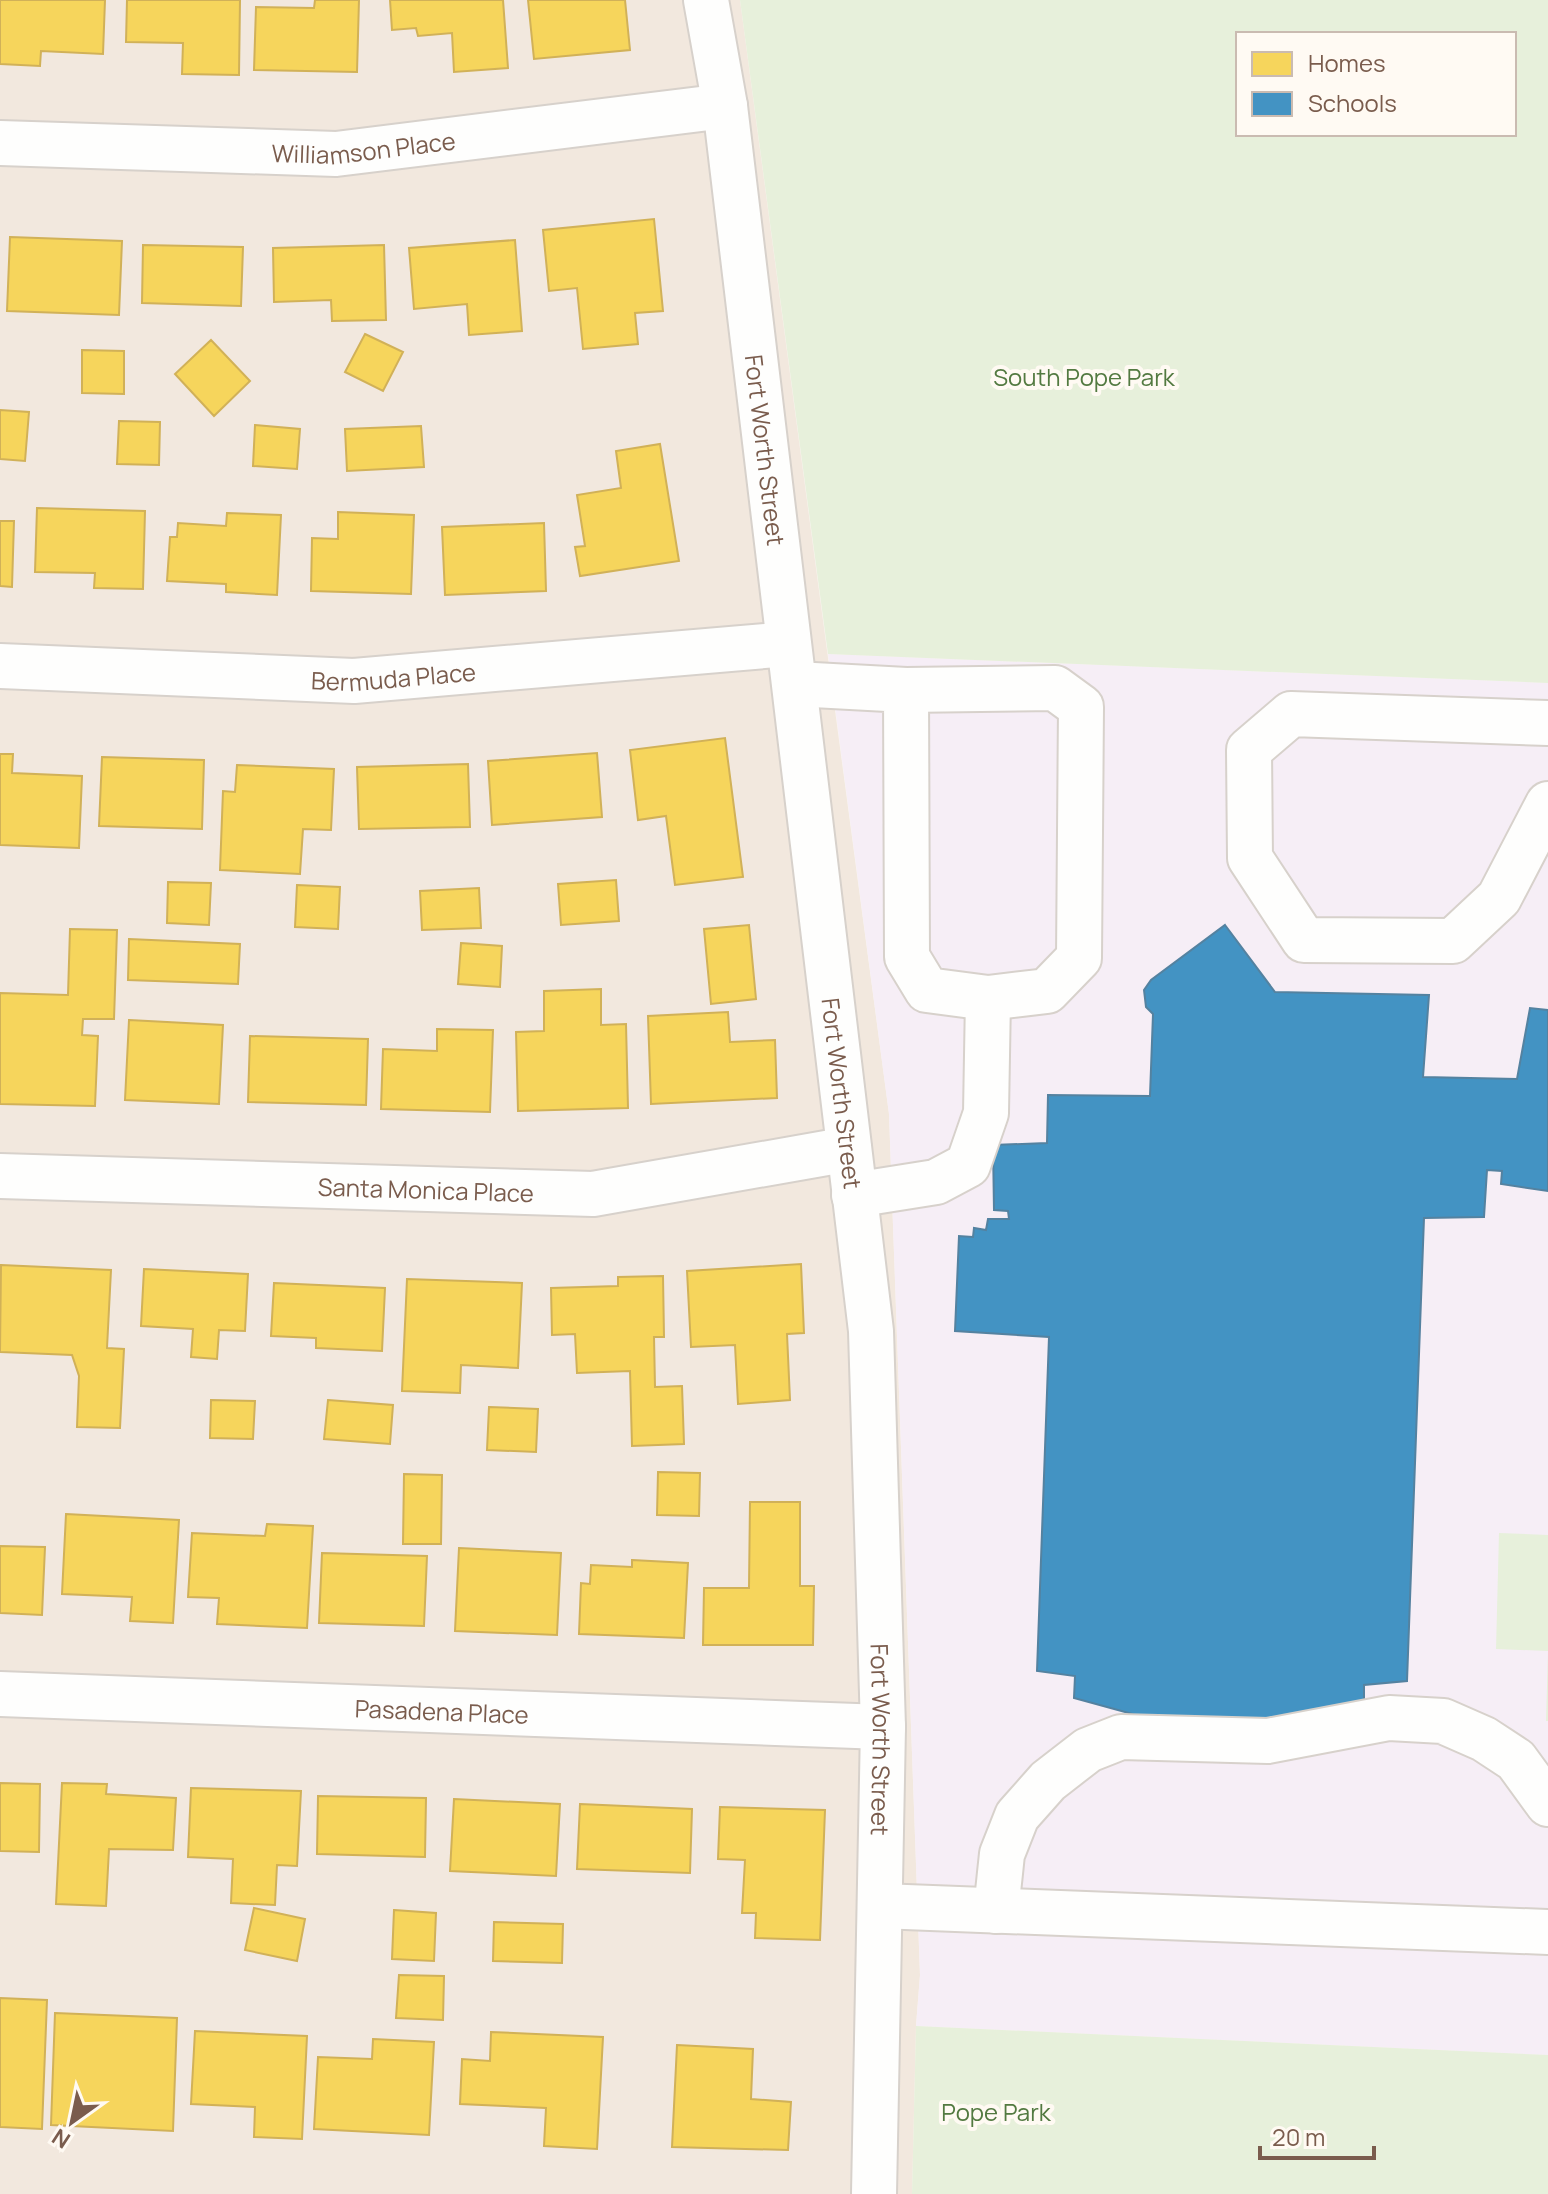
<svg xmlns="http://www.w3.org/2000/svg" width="1548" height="2194" font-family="Manrope,sans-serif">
	<rect width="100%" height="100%" fill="#f9f5f0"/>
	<path fill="#f2e8de" d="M 0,0 L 740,0 L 889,1114 L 920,1975 L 916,2026 L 912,2194 L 0,2194 Z"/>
	<path fill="#f6eef6" d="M 828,654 L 1548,683 L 1548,2055 L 916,2026 L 920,1975 L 889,1114 Z"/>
	<path fill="#e7f0db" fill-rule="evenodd" d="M 740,0 L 1548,0 L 1548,683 L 828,654 ZM 1238,34 L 1514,34 L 1514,134 L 1238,134 Z
		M 1499,1533 L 1548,1535 L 1548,1721 L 1546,1721 L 1548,1651 L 1496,1649 Z
		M 916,2026 L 1548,2055 L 1548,2194 L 912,2194 Z"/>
	<path fill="#f6d55c" stroke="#d1b158" stroke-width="2" d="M 0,0 L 105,0 L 103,54 L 41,51 L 40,66 L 0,64 Z
		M 127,0 L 240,0 L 239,75 L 182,74 L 183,43 L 126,42 Z
		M 315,0 L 359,0 L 357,72 L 254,70 L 256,7 L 314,8 Z
		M 390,0 L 503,0 L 508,68 L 454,72 L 452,33 L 418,36 L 416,28 L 392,30 Z
		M 528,0 L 625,0 L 630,50 L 534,59 Z
		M 654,219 L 663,311 L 635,313 L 638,344 L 583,349 L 577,288 L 549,291 L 543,230 Z
		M 10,237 L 122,241 L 119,315 L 7,311 Z
		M 515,240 L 522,331 L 469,335 L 467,304 L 414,309 L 409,248 Z
		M 143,245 L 243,247 L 241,306 L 142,303 Z
		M 384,245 L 386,320 L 332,321 L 331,300 L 274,302 L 273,248 Z
		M 365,334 L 403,352 L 383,391 L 345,372 Z
		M 211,340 L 250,381 L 214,416 L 175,374 Z
		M 82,350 L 124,351 L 124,394 L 82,393 Z
		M 0,410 L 29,412 L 25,461 L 0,459 Z
		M 119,421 L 160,422 L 159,465 L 117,464 Z
		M 255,425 L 300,429 L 297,469 L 253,466 Z
		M 421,426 L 424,467 L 347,471 L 345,429 Z
		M 660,444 L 679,561 L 580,576 L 575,547 L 585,546 L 577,495 L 621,488 L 616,451 Z
		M 37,508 L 145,511 L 143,589 L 94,588 L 95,573 L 35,572 Z
		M 338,512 L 414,515 L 411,594 L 311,591 L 312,538 L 338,539 Z
		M 227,513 L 281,515 L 277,595 L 226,592 L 226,584 L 167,581 L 170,537 L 177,537 L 178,523 L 226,526 Z
		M 0,521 L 14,521 L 12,587 L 0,586 Z
		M 544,523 L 546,591 L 445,595 L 442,527 Z
		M 725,738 L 743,877 L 675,885 L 666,816 L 638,820 L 630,750 Z
		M 597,753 L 602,817 L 492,825 L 488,761 Z
		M 0,754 L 13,754 L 12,773 L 82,776 L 79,848 L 0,845 Z
		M 102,757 L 204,760 L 202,829 L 99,826 Z
		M 468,764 L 470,827 L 359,829 L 357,767 Z
		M 237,765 L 334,769 L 331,830 L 303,829 L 300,874 L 220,870 L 223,791 L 235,792 Z
		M 616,880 L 619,921 L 561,925 L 558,884 Z
		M 168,882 L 211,883 L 209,925 L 167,923 Z
		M 297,885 L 340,887 L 338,929 L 295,927 Z
		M 479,888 L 481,928 L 422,930 L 420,891 Z
		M 749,925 L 756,999 L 711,1004 L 704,929 Z
		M 70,929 L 117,930 L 114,1019 L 83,1019 L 82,1035 L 98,1036 L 95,1106 L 0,1104 L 0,993 L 68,995 Z
		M 129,939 L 240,944 L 238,984 L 128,980 Z
		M 461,943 L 502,946 L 500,987 L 458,984 Z
		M 601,989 L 601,1025 L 626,1024 L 628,1108 L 518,1111 L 516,1032 L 544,1031 L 544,991 Z
		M 728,1012 L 730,1042 L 775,1040 L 777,1098 L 651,1104 L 648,1016 Z
		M 129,1020 L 223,1025 L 219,1104 L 125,1100 Z
		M 437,1029 L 493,1030 L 490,1112 L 381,1109 L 383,1049 L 437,1051 Z
		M 250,1036 L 368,1039 L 366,1105 L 248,1102 Z
		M 801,1264 L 804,1333 L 787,1334 L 790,1400 L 738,1404 L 735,1345 L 691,1347 L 687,1271 Z
		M 1,1265 L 111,1270 L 107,1348 L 124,1349 L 120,1428 L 77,1427 L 79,1376 L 72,1355 L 0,1352 Z
		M 144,1269 L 248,1274 L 245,1331 L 219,1330 L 217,1359 L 191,1357 L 193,1329 L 141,1326 Z
		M 663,1276 L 664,1337 L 654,1337 L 655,1387 L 682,1386 L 684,1444 L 632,1446 L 630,1371 L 577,1373 L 575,1334 L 552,1335 L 551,1288 L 618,1286 L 618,1277 Z
		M 407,1279 L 522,1283 L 518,1368 L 461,1365 L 460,1393 L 402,1391 Z
		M 274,1283 L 385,1288 L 382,1351 L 316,1348 L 316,1338 L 271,1336 Z
		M 211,1400 L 255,1401 L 253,1439 L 210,1438 Z
		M 328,1400 L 393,1405 L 390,1444 L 324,1439 Z
		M 489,1407 L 538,1409 L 536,1452 L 487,1450 Z
		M 658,1472 L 700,1473 L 699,1516 L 657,1515 Z
		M 404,1474 L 442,1475 L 441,1544 L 403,1544 Z
		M 750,1502 L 800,1502 L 800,1586 L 814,1586 L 813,1645 L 703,1645 L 704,1588 L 749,1588 Z
		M 66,1514 L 179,1520 L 173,1623 L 130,1621 L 132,1597 L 62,1594 Z
		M 267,1524 L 313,1526 L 307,1628 L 217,1624 L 219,1598 L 188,1597 L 192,1533 L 265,1536 Z
		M 0,1546 L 45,1547 L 42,1615 L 0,1613 Z
		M 459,1548 L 561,1553 L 557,1635 L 455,1631 Z
		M 322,1553 L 427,1556 L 424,1626 L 319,1623 Z
		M 632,1560 L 688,1563 L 684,1638 L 579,1634 L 581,1583 L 590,1584 L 591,1565 L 632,1567 Z
		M 0,1783 L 40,1784 L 39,1852 L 0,1851 Z
		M 62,1783 L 107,1784 L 106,1794 L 176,1798 L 173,1850 L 109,1849 L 106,1906 L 56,1904 Z
		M 191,1788 L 301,1791 L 297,1866 L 277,1865 L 275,1905 L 231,1903 L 233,1859 L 188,1857 Z
		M 318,1796 L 426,1798 L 425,1857 L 317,1854 Z
		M 454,1799 L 560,1804 L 556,1876 L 450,1871 Z
		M 580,1804 L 692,1809 L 690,1873 L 577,1869 Z
		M 720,1807 L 825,1810 L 820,1940 L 755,1938 L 756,1913 L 742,1913 L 745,1860 L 718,1859 Z
		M 254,1908 L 305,1919 L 297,1961 L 245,1950 Z
		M 394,1910 L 436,1913 L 434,1961 L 392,1959 Z
		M 494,1922 L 563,1924 L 562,1963 L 493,1961 Z
		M 399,1975 L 444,1976 L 443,2020 L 396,2018 Z
		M 0,1998 L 47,2000 L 42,2129 L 0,2127 Z
		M 55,2013 L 177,2018 L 173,2131 L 51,2125 Z
		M 195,2031 L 307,2036 L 302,2139 L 254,2137 L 255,2107 L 191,2104 Z
		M 491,2032 L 603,2037 L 597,2149 L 544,2146 L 546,2108 L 460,2104 L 462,2059 L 490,2061 Z
		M 373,2039 L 434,2042 L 429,2135 L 314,2129 L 318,2057 L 372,2059 Z
		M 677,2045 L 753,2049 L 751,2099 L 791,2102 L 788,2150 L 672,2147 Z"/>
	<path fill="#4393c3" stroke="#5482a0" stroke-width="2" d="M 1225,925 L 1275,992 L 1429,995 L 1423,1077 L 1517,1079 L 1530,1008 L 1548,1010 L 1548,1191 L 1501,1184 L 1502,1171 L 1487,1170 L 1484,1217 L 1424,1218 L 1407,1681 L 1364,1685 L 1364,1711 L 1307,1722 L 1190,1724 L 1136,1715 L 1074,1698 L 1075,1676 L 1037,1671 L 1049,1337 L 955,1331 L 959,1236 L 973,1237 L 974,1228 L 986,1230 L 988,1219 L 1009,1219 L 1008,1211 L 994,1210 L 993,1145 L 1047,1143 L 1048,1095 L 1150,1096 L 1153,1014 L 1146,1007 L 1144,990 L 1151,980 Z"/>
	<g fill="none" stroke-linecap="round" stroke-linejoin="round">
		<defs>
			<g id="minor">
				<path id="s1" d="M 706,0 L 725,106 L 871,1331 L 883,1727 L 874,2194"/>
				<path id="s2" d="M 0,143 L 336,154 L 725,106"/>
				<path id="s3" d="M 0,666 L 354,681 L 788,644"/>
				<path d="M 795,684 L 906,690 L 1055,688 L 1081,707 L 1079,958 L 1047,991 L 988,998 L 927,990 L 907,957 L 906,690"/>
				<path d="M 1548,723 L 1291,714 L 1249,750 L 1250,858 L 1304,940 L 1453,941 L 1499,898 L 1548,804"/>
				<path id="s4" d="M 0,1176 L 593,1194 L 849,1149"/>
				<path d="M 854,1195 L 936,1182 L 968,1165 L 986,1113 L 988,998"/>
				<path id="s5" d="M 0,1694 L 883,1727"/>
				<path d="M 880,1906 L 1548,1932"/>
				<path d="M 996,1911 L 1002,1854 L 1017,1816 L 1048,1781 L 1088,1750 L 1121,1737 L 1268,1741 L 1389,1718 L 1443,1721 L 1484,1739 L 1516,1760 L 1548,1804"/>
			</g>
		</defs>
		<use href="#minor" stroke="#d7d1cb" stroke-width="48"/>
		<use href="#minor" stroke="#fefefd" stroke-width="44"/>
	</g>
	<g text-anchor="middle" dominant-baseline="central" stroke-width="8" stroke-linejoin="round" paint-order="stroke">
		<g font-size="24" fill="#7a5c4d" stroke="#fffaf3">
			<text stroke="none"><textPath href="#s2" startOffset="364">Williamson Place</textPath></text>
			<text stroke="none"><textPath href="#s1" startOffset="454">Fort Worth Street</textPath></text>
			<text stroke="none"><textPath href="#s3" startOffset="394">Bermuda Place</textPath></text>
			<text stroke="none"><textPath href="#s1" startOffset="1102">Fort Worth Street</textPath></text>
			<text stroke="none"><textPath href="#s4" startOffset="426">Santa Monica Place</textPath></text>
			<text stroke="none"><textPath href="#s5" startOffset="442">Pasadena Place</textPath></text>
			<text stroke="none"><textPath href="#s1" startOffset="1750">Fort Worth Street</textPath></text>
		</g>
		<g font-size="24" fill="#537a41" stroke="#fffaf3">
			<text x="1084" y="376">South Pope Park</text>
			<text x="996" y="2111">Pope Park</text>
		</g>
	</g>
	<rect x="1236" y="32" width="280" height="104" fill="#fffaf3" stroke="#cabbb1" stroke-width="2"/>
	<rect x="1252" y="52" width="40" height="24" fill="#f6d55c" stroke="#cabbb1" stroke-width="2"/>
	<text x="1308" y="72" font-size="24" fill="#7a5c4d">Homes</text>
	<rect x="1252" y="92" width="40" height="24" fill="#4393c3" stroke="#cabbb1" stroke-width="2"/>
	<text x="1308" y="112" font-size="24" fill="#7a5c4d">Schools</text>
	<g transform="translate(72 2122) rotate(213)" stroke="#fffaf3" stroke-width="6" paint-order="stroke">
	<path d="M0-6L14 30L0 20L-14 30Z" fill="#7a5c4d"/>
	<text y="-12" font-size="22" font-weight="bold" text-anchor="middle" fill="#7a5c4d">N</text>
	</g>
	<path d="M1260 2146v12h114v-12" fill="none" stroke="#7a5c4d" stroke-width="4"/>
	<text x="1272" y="2146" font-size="24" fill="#7a5c4d" stroke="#fffaf3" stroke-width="6" paint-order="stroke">20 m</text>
</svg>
